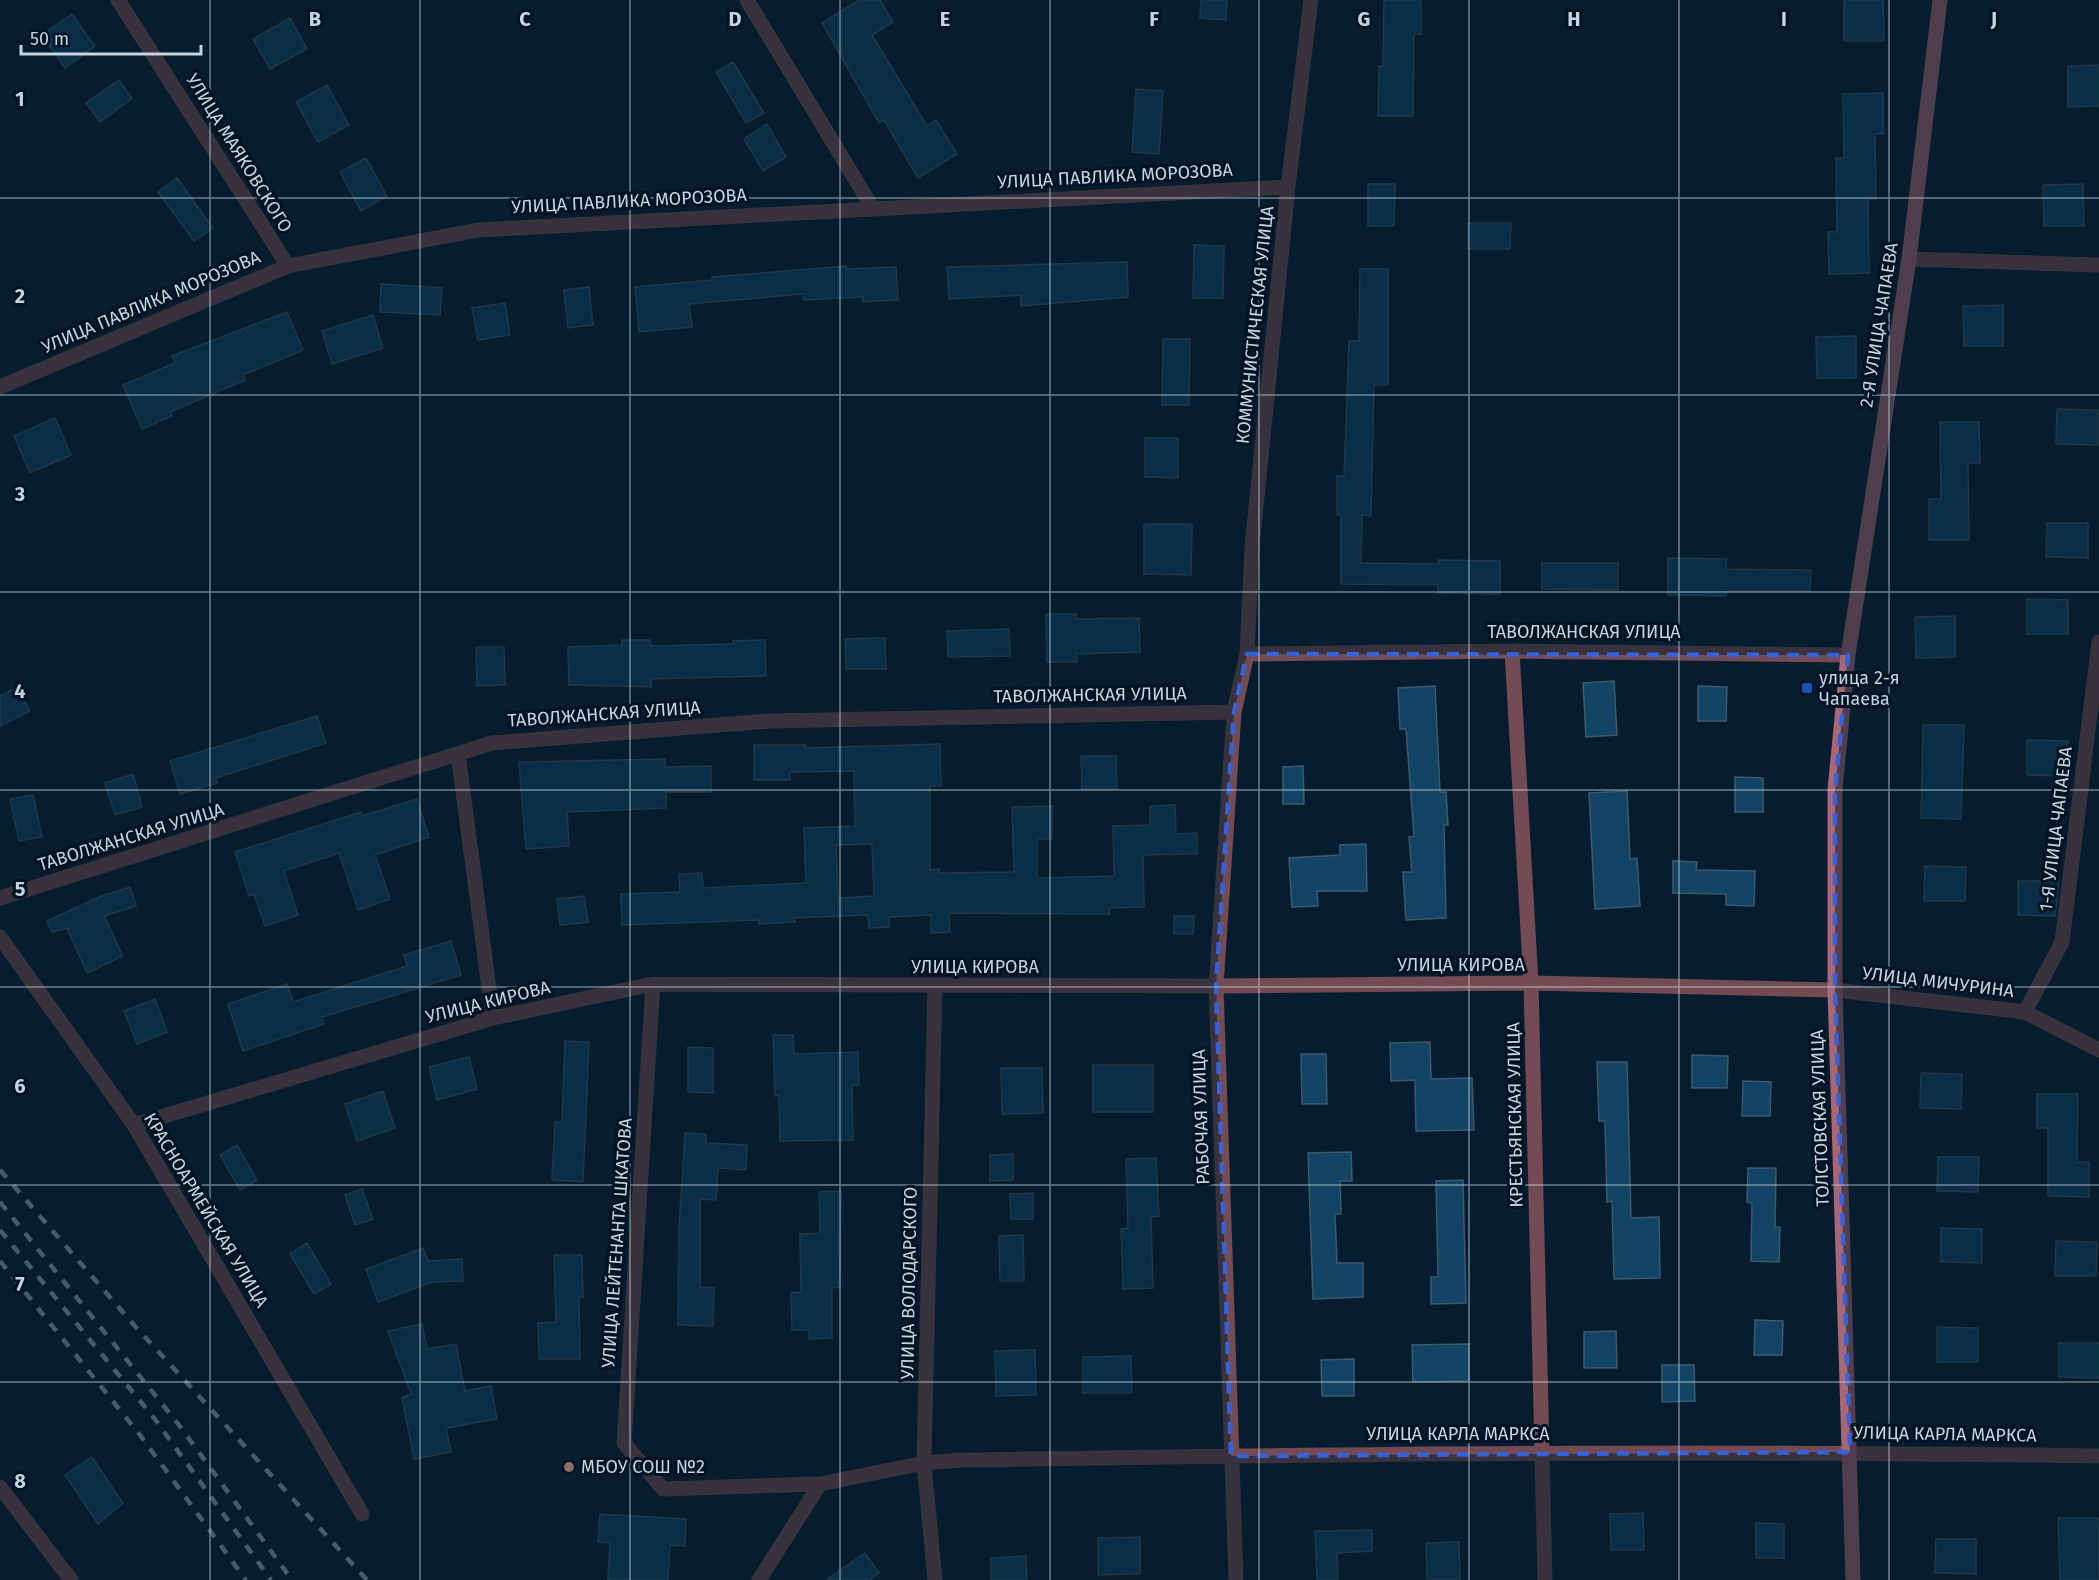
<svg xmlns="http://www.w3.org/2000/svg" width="2099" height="1580" font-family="'Fira Sans',sans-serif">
	<rect width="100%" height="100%" fill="#051d2e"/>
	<path fill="#104364" stroke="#3f586d" stroke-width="1.5" fill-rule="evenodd" d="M 859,0 L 880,0 L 893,22 L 872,35 L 927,126 L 936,120 L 957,154 L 918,178 L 884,120 L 879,123 L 822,23 Z
		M 1201,0 L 1227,0 L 1226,20 L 1200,18 Z
		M 1384,0 L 1421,0 L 1421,34 L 1414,34 L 1413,116 L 1378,116 L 1379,66 L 1383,66 Z
		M 1844,0 L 1883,0 L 1884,41 L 1844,41 Z
		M 72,14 L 95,46 L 65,68 L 42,35 Z
		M 290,18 L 307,49 L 270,69 L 253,39 Z
		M 733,62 L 764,113 L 746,123 L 716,72 Z
		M 2099,65 L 2099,106 L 2068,107 L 2068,66 Z
		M 119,80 L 132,98 L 100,122 L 86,103 Z
		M 327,85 L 349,125 L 318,142 L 296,102 Z
		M 1136,89 L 1163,91 L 1159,154 L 1132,152 Z
		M 1883,93 L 1883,134 L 1875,134 L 1876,199 L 1868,199 L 1869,273 L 1829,274 L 1828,232 L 1837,232 L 1836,158 L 1844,158 L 1843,94 Z
		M 767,124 L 786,157 L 763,171 L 744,139 Z
		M 366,158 L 387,196 L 361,211 L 340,172 Z
		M 177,178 L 213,228 L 194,241 L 158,192 Z
		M 1368,184 L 1395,184 L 1394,226 L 1368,226 Z
		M 2083,184 L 2084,226 L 2044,226 L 2043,185 Z
		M 1468,223 L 1511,223 L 1510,249 L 1468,249 Z
		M 1194,245 L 1224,246 L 1223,298 L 1193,298 Z
		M 1127,262 L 1128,297 L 1021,306 L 1021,295 L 949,299 L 947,267 Z
		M 846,266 L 846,269 L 896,267 L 898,300 L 863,302 L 863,297 L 804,300 L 803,294 L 689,304 L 692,327 L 639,332 L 635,287 L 712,280 L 712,277 Z
		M 1360,269 L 1388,269 L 1388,385 L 1374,385 L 1371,516 L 1362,515 L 1361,563 L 1438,564 L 1438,560 L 1500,561 L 1500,594 L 1438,593 L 1438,585 L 1341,584 L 1341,515 L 1337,515 L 1337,476 L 1344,476 L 1349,341 L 1359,341 Z
		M 381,284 L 442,288 L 440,315 L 380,312 Z
		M 589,287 L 593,325 L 568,328 L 564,290 Z
		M 505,303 L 510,335 L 478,340 L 472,308 Z
		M 2003,305 L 2003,346 L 1964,346 L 1963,306 Z
		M 287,312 L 303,350 L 243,375 L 245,380 L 170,412 L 172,416 L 142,429 L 123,385 L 175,363 L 172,356 Z
		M 373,315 L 383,348 L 332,364 L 322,331 Z
		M 1856,336 L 1856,378 L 1817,378 L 1816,337 Z
		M 1163,339 L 1190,339 L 1189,405 L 1162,405 Z
		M 2057,409 L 2098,410 L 2098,445 L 2056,444 Z
		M 55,418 L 71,455 L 30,473 L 14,436 Z
		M 1940,422 L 1979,422 L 1980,463 L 1968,463 L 1969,540 L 1929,540 L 1929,499 L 1941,499 Z
		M 1145,438 L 1178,438 L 1178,478 L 1145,477 Z
		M 2047,523 L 2088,523 L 2088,558 L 2046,557 Z
		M 1144,524 L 1192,524 L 1191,575 L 1144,574 Z
		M 1668,558 L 1727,559 L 1726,569 L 1811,570 L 1810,591 L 1726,591 L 1726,596 L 1668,595 Z
		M 1542,563 L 1618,563 L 1618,590 L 1542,589 Z
		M 2027,599 L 2068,600 L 2068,634 L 2027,634 Z
		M 1046,614 L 1076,614 L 1076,619 L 1139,618 L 1140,652 L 1077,654 L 1077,662 L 1047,662 Z
		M 1955,616 L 1955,657 L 1916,658 L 1915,617 Z
		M 1009,629 L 1010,656 L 948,657 L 947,631 Z
		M 885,638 L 886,669 L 846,669 L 845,639 Z
		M 622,640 L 650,640 L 651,646 L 733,644 L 733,641 L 765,640 L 766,676 L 651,679 L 651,687 L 569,685 L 568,647 L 622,645 Z
		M 476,647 L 504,647 L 505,685 L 477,686 Z
		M 1614,681 L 1617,735 L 1586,737 L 1583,683 Z
		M 1435,686 L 1440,792 L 1446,792 L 1448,825 L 1444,825 L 1446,918 L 1406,920 L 1403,872 L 1412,872 L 1409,837 L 1414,836 L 1406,729 L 1400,729 L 1398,688 Z
		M 1698,686 L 1727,687 L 1726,721 L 1698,721 Z
		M 17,687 L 30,711 L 0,726 L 0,696 Z
		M 317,716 L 326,743 L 216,778 L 217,783 L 180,794 L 170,761 Z
		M 1923,725 L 1964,725 L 1961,819 L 1921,818 Z
		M 2027,740 L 2068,741 L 2067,776 L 2027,775 Z
		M 940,744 L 941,786 L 930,786 L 930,870 L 939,869 L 940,873 L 1014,872 L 1012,807 L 1052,806 L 1052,839 L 1037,839 L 1037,878 L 1114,876 L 1113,826 L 1150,825 L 1150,806 L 1175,805 L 1176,834 L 1197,833 L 1197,854 L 1143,855 L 1144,907 L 1109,908 L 1110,914 L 949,913 L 950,932 L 931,933 L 931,915 L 889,917 L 889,927 L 869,928 L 868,915 L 794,918 L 795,922 L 759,924 L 759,920 L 622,925 L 621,894 L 680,892 L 679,874 L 702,873 L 703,888 L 806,883 L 804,828 L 855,826 L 854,771 L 790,772 L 790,780 L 754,780 L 754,745 L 806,745 L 806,748 ZM 872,844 L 874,896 L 838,898 L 836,845 Z
		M 1081,756 L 1116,756 L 1117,789 L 1082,789 Z
		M 665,759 L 665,767 L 711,766 L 711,792 L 666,792 L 666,808 L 567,812 L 569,846 L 526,849 L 519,762 Z
		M 1303,766 L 1304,804 L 1283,804 L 1283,767 Z
		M 133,774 L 142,807 L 115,815 L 105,783 Z
		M 1735,777 L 1763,778 L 1763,812 L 1735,812 Z
		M 1627,791 L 1630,859 L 1637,858 L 1640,906 L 1595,909 L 1589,793 Z
		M 33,795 L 42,837 L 19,841 L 10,799 Z
		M 417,799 L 429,837 L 375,855 L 390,899 L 358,910 L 339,853 L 284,871 L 298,915 L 265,926 L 254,894 L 249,896 L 235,852 L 361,812 L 362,816 Z
		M 1366,844 L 1367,891 L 1317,891 L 1318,906 L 1292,907 L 1289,858 L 1340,855 L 1340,845 Z
		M 1673,861 L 1697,862 L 1696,870 L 1755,871 L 1754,906 L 1726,905 L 1726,894 L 1673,893 Z
		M 1925,866 L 1966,867 L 1965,901 L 1924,901 Z
		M 2018,881 L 2059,881 L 2055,916 L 2018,915 Z
		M 130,887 L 136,906 L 104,916 L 123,956 L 87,973 L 67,928 L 52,932 L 47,921 L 99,897 Z
		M 584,896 L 588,922 L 560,925 L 557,899 Z
		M 1174,916 L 1194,916 L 1193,934 L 1174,934 Z
		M 451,941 L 461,975 L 322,1017 L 324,1024 L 243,1051 L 228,1004 L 287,984 L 293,1002 L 407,966 L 404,955 Z
		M 155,999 L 167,1032 L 137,1044 L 124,1011 Z
		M 773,1035 L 793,1035 L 794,1054 L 858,1052 L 859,1085 L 852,1085 L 853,1140 L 780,1141 L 779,1095 L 775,1096 Z
		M 565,1041 L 589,1042 L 583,1182 L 552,1180 L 555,1122 L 562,1122 Z
		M 1430,1042 L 1431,1079 L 1472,1078 L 1474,1130 L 1416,1131 L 1415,1080 L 1391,1081 L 1390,1043 Z
		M 688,1047 L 713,1048 L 713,1093 L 688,1092 Z
		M 1301,1054 L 1326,1054 L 1327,1104 L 1302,1104 Z
		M 1692,1055 L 1728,1056 L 1727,1088 L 1692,1088 Z
		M 469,1057 L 477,1089 L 437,1100 L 429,1067 Z
		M 1597,1062 L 1627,1062 L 1631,1218 L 1659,1217 L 1660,1278 L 1614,1279 L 1612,1201 L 1607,1202 L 1605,1121 L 1599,1121 Z
		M 1093,1065 L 1153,1065 L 1153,1112 L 1093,1112 Z
		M 1001,1068 L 1042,1068 L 1043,1113 L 1002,1114 Z
		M 1921,1073 L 1962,1074 L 1961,1109 L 1920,1108 Z
		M 1743,1081 L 1771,1082 L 1770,1116 L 1742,1116 Z
		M 383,1091 L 395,1128 L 357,1141 L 345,1104 Z
		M 2037,1094 L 2078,1094 L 2077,1162 L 2089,1162 L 2089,1197 L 2048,1196 L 2048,1128 L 2037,1128 Z
		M 685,1133 L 706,1134 L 706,1143 L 747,1145 L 746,1170 L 718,1168 L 716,1200 L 700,1199 L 700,1287 L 714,1288 L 713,1326 L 678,1325 L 679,1228 Z
		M 237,1145 L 257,1180 L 240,1190 L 220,1155 Z
		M 1351,1152 L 1352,1181 L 1340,1181 L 1341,1214 L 1335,1214 L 1337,1263 L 1363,1263 L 1363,1297 L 1313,1299 L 1308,1153 Z
		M 1013,1154 L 1013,1180 L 990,1181 L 990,1155 Z
		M 1938,1157 L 1979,1157 L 1978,1192 L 1937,1191 Z
		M 1156,1158 L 1159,1216 L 1151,1217 L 1153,1288 L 1123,1289 L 1121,1229 L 1128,1228 L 1126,1159 Z
		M 1748,1168 L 1776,1168 L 1775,1227 L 1780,1227 L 1779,1262 L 1751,1261 L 1752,1203 L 1747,1202 Z
		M 1463,1180 L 1466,1303 L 1431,1304 L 1431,1277 L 1438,1277 L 1436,1181 Z
		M 362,1189 L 373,1219 L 355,1225 L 345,1195 Z
		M 841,1191 L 840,1287 L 832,1288 L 832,1338 L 809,1339 L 809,1330 L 792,1330 L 791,1293 L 801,1292 L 800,1234 L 820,1233 L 819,1192 Z
		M 1033,1193 L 1033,1219 L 1011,1219 L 1010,1194 Z
		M 1941,1228 L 1982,1229 L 1982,1263 L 1941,1262 Z
		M 1023,1235 L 1024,1281 L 1000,1281 L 999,1236 Z
		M 2056,1241 L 2097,1242 L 2096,1276 L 2055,1276 Z
		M 307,1243 L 331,1284 L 314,1294 L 290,1254 Z
		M 423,1248 L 428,1261 L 462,1259 L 463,1281 L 432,1282 L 378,1302 L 366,1269 Z
		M 554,1255 L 582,1255 L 583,1297 L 579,1297 L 580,1359 L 539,1359 L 538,1323 L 556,1322 Z
		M 1755,1320 L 1783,1321 L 1782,1355 L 1754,1355 Z
		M 422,1324 L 427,1349 L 456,1344 L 465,1391 L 491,1386 L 497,1419 L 446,1428 L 451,1452 L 414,1459 L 402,1398 L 411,1394 L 388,1331 Z
		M 1937,1327 L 1978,1328 L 1978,1362 L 1937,1362 Z
		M 1616,1331 L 1617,1368 L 1584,1368 L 1584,1332 Z
		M 2059,1343 L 2099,1343 L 2099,1378 L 2059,1377 Z
		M 1469,1344 L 1469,1381 L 1413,1382 L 1412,1345 Z
		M 1035,1350 L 1036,1395 L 996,1396 L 995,1351 Z
		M 1131,1356 L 1132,1393 L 1083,1393 L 1083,1357 Z
		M 1354,1359 L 1354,1396 L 1322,1396 L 1321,1360 Z
		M 1662,1365 L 1694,1365 L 1695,1401 L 1662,1402 Z
		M 92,1457 L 123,1503 L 98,1524 L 65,1475 Z
		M 1643,1513 L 1644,1550 L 1611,1550 L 1610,1514 Z
		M 600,1514 L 686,1519 L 685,1546 L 670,1545 L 668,1580 L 608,1580 L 610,1543 L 598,1542 Z
		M 2058,1518 L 2098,1518 L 2099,1580 L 2060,1580 Z
		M 1756,1523 L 1784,1524 L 1784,1558 L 1756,1558 Z
		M 1372,1530 L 1372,1551 L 1337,1553 L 1338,1580 L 1317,1580 L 1315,1531 Z
		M 1140,1537 L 1140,1574 L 1098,1575 L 1098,1538 Z
		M 1936,1539 L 1976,1539 L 1976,1574 L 1935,1573 Z
		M 1459,1542 L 1460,1579 L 1427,1579 L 1426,1543 Z
		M 865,1553 L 879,1573 L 869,1580 L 826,1580 Z
		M 1026,1556 L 1027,1580 L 991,1580 L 991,1558 Z"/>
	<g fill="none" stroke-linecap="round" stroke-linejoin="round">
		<path stroke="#754b53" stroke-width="15" d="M 118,0 L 288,266
			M 747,0 L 872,207
			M 1909,259 L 2099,265
			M 0,387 L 288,266 L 478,230 L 1288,187
			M 1512,651 L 1531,983 L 1545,1580
			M 1247,654 L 1512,651 L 1848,655
			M 458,754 L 493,1018
			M 0,898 L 492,743 L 769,721 L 1234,712
			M 0,937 L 134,1125 L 362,1514
			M 653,984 L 624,1443 L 663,1489 L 820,1484 L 924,1463 L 962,1460 C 1341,1454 1720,1450 2099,1456
			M 2025,1012 L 2062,942 L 2099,642
			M 134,1125 L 493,1018 L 653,984 L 1216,986 L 1531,983 L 1835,990 L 2025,1012 L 2099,1050
			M 0,1487 L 71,1580
			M 759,1580 L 820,1484
			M 935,1580 L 924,1463 L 935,986
			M 1236,1580 L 1216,986 L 1234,712 L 1247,654 L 1252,547 L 1288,187 L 1311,0"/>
		<path stroke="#a96674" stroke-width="15" d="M 1853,1580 L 1835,990 L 1835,790 L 1848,655 L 1909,259 L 1940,0"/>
		<path stroke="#98a9b6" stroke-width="4.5" stroke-dasharray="10 10" stroke-linecap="butt" d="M 0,1170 L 134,1325 L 367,1580
			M 0,1202 L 179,1425 L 292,1580
			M 0,1230 L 154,1418 L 271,1580
			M 0,1261 L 140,1435 L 246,1580"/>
	</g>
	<path d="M0 0H2099V1580H0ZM 1247,654 L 1848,655 L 1835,790 L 1835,990 L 1850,1452 L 1231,1456 L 1216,986 L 1234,712 Z" fill="#051d2e" fill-opacity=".55" fill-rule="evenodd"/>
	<path fill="none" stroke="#3662d9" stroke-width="4.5" stroke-dasharray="12 8" stroke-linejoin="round" d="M 1247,654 L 1848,655 L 1835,790 L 1835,990 L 1850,1452 L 1231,1456 L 1216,986 L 1234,712 Z"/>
	<path fill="none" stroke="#c5d4df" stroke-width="1.5" stroke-opacity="0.55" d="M 210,0 L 210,1580M 420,0 L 420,1580M 630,0 L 630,1580M 840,0 L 840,1580M 1050,0 L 1050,1580M 1259,0 L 1259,1580M 1469,0 L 1469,1580M 1679,0 L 1679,1580M 1889,0 L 1889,1580M 0,198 L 2099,198M 0,395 L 2099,395M 0,592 L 2099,592M 0,790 L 2099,790M 0,987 L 2099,987M 0,1185 L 2099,1185M 0,1382 L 2099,1382"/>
	<rect fill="#1a4fb4" stroke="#001324" stroke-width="2" x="1801" y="682" width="12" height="12" rx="3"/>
	<circle fill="#8d6e63" stroke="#001324" stroke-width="2" cx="569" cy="1467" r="6"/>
	<g text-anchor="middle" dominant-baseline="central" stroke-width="6" stroke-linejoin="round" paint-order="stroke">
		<g font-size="18" fill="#c5d4df" stroke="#001324">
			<text transform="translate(239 153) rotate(58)">УЛИЦА МАЯКОВСКОГО</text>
			<text transform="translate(1115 176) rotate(-3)">УЛИЦА ПАВЛИКА МОРОЗОВА</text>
			<text transform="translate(629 201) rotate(-3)">УЛИЦА ПАВЛИКА МОРОЗОВА</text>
			<text transform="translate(151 302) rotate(-23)">УЛИЦА ПАВЛИКА МОРОЗОВА</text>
			<text transform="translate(1255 325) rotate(-84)">КОММУНИСТИЧЕСКАЯ УЛИЦА</text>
			<text transform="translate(1879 325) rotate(-81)">2-Я УЛИЦА ЧАПАЕВА</text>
			<text x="1584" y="632">ТАВОЛЖАНСКАЯ УЛИЦА</text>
			<text transform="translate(1090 695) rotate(-1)">ТАВОЛЖАНСКАЯ УЛИЦА</text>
			<text transform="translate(604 714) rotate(-4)">ТАВОЛЖАНСКАЯ УЛИЦА</text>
			<text transform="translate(2056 829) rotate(-83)">1-Я УЛИЦА ЧАПАЕВА</text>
			<text transform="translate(131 837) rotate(-17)">ТАВОЛЖАНСКАЯ УЛИЦА</text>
			<text x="1461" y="965">УЛИЦА КИРОВА</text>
			<text x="975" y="967">УЛИЦА КИРОВА</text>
			<text transform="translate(1938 982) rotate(7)">УЛИЦА МИЧУРИНА</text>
			<text transform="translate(488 1002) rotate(-14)">УЛИЦА КИРОВА</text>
			<text transform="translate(1515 1115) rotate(-91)">КРЕСТЬЯНСКАЯ УЛИЦА</text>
			<text transform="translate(1201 1117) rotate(-92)">РАБОЧАЯ УЛИЦА</text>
			<text transform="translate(1820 1118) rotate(-92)">ТОЛСТОВСКАЯ УЛИЦА</text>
			<text transform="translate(206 1210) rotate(59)">КРАСНОАРМЕЙСКАЯ УЛИЦА</text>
			<text transform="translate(617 1243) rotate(-86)">УЛИЦА ЛЕЙТЕНАНТА ШКАТОВА</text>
			<text transform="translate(909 1283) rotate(-89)">УЛИЦА ВОЛОДАРСКОГО</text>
			<text x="1458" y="1434">УЛИЦА КАРЛА МАРКСА</text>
			<text transform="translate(1945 1434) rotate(1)">УЛИЦА КАРЛА МАРКСА</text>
		</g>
		<g font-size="18" fill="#c5d4df" stroke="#001324" text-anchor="start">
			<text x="1819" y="678">улица 2-я<tspan x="1819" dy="21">Чапаева</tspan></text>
			<text x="581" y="1467">МБОУ СОШ №2</text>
		</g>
	</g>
	<g font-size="20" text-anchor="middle" font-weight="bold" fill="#c5d4df" stroke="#001324" stroke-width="6" stroke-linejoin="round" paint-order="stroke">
		<text x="315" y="26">B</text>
		<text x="525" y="26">C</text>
		<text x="735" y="26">D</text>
		<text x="945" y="26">E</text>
		<text x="1154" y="26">F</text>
		<text x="1364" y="26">G</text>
		<text x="1574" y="26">H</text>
		<text x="1784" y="26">I</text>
		<text x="1994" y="26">J</text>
		<text x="20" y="106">1</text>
		<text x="20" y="303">2</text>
		<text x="20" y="501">3</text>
		<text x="20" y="698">4</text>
		<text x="20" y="896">5</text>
		<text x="20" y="1093">6</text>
		<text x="20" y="1291">7</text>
		<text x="20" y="1488">8</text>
	</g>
	<path d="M21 45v9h180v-9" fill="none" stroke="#c5d4df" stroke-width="3"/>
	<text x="30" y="45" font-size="18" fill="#c5d4df" stroke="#001324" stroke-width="4.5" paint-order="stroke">50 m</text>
</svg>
